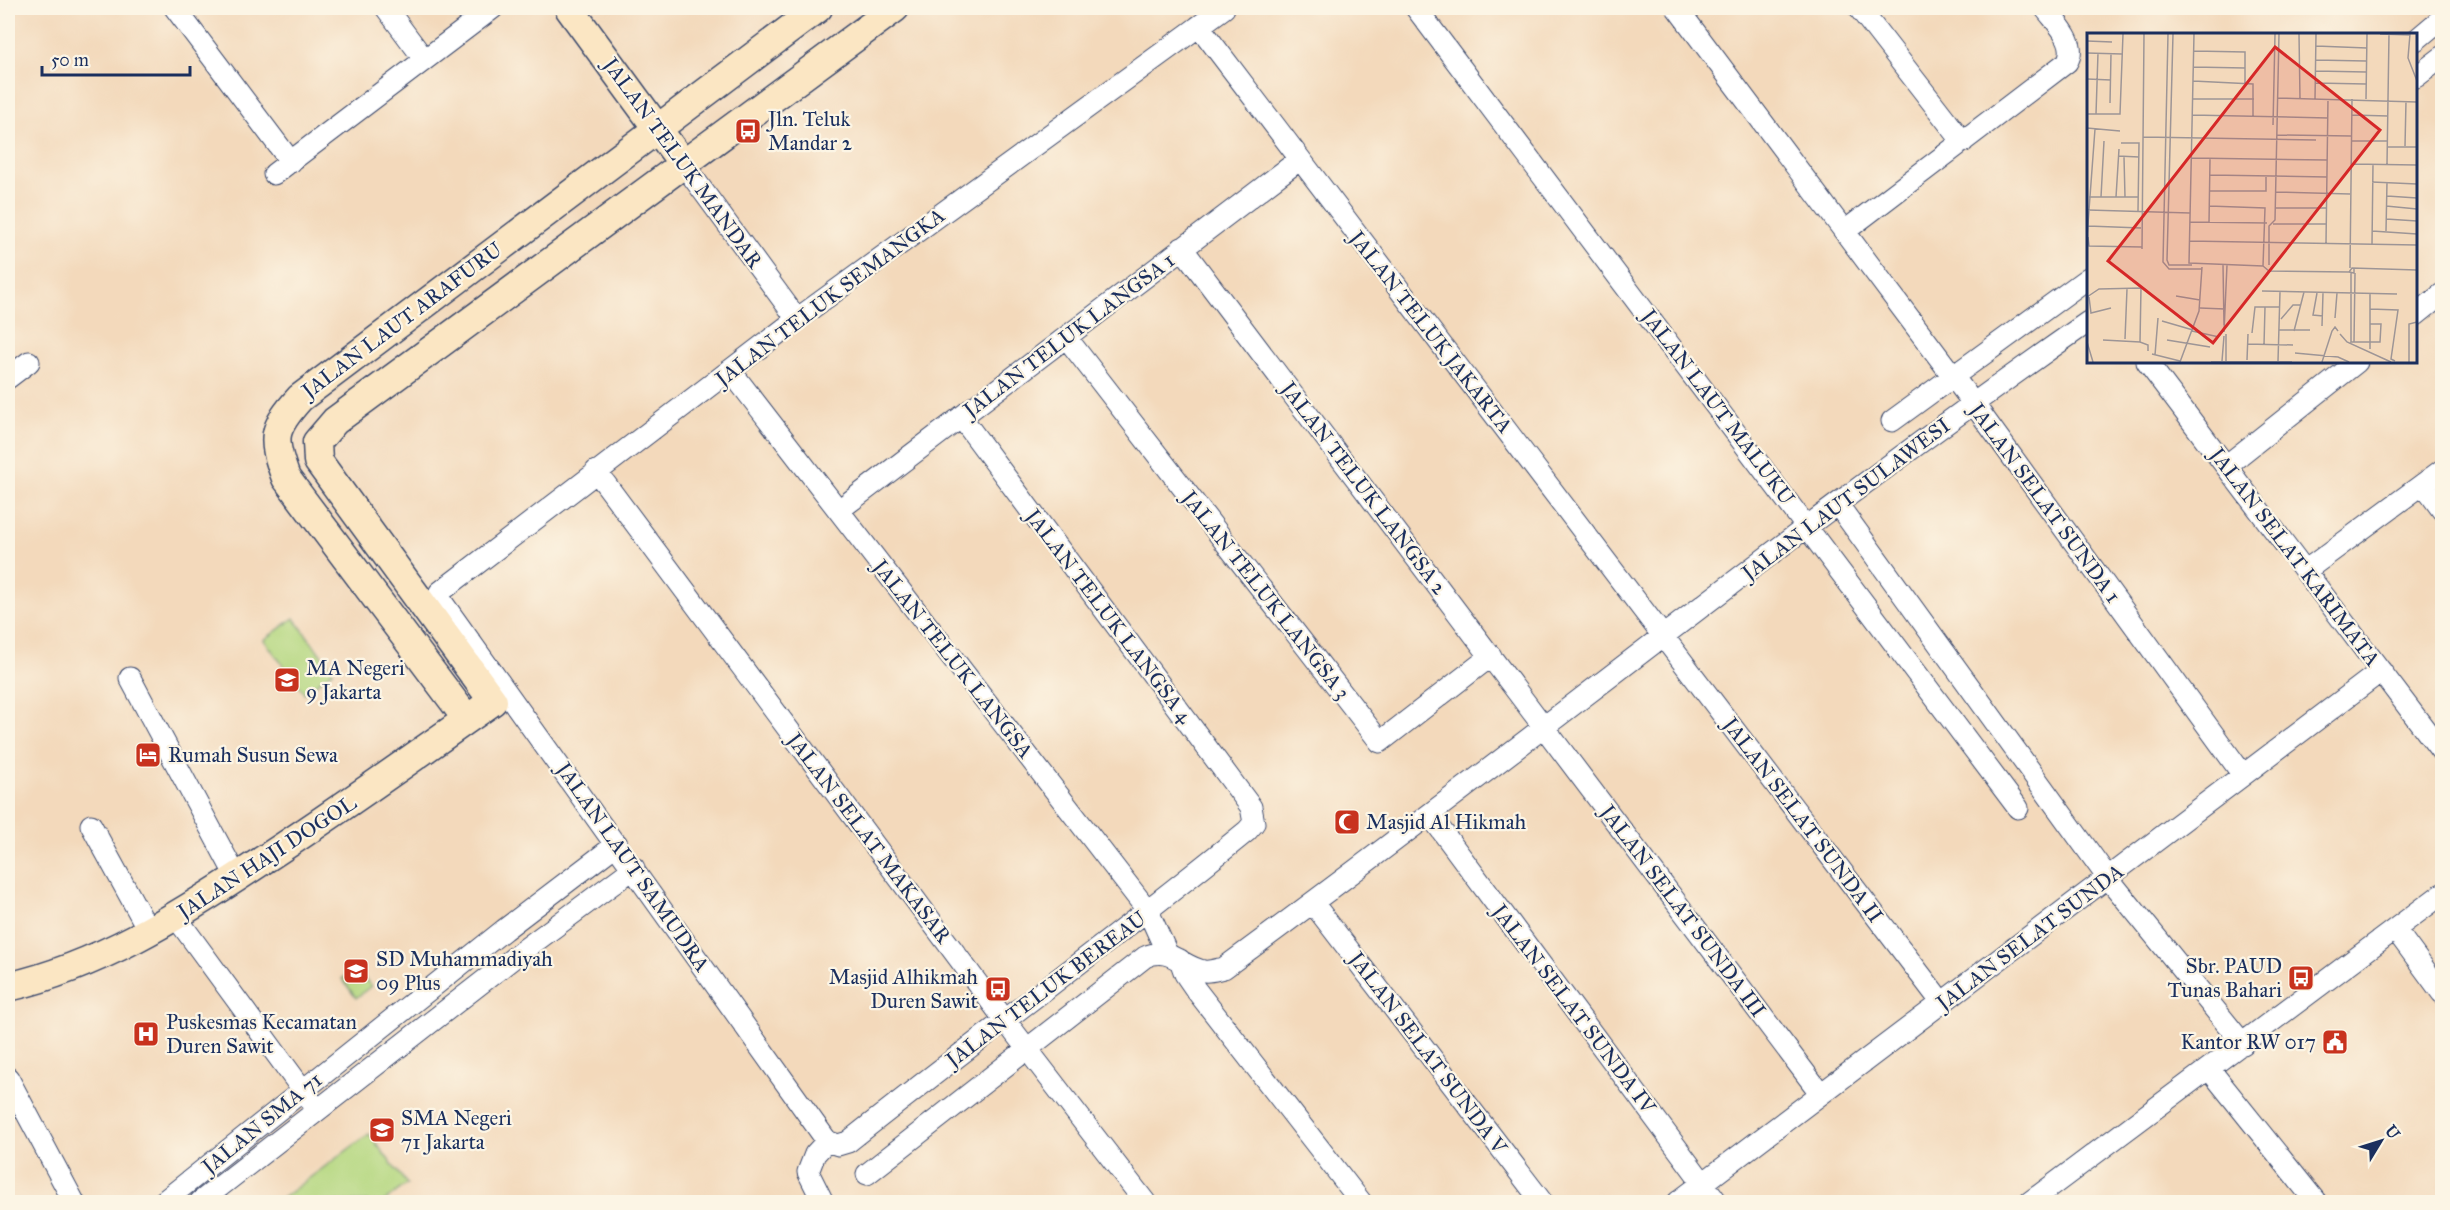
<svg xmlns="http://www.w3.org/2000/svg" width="2450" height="1210" font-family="'IM FELL Great Primer',serif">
	<rect width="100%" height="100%" fill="#fcf5e5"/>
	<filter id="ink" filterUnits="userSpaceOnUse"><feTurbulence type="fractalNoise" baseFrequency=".0167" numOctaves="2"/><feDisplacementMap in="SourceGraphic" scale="12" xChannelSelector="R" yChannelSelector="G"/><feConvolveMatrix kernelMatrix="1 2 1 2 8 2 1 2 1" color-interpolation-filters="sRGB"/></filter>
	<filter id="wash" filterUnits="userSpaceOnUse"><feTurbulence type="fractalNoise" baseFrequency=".008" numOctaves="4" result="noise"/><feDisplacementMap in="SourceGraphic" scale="24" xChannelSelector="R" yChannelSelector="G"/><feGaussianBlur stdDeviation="1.35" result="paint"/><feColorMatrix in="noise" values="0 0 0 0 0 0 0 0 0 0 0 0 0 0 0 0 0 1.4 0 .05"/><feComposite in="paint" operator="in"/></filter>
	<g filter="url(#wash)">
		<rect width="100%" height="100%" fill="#f3d9bb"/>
		<path fill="#b4d77f" stroke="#68836e" stroke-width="1.5" d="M 294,618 L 333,671 L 304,693 L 264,640 Z
			M 356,968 L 371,986 L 356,998 L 342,979 Z
			M 369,1134 L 407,1184 L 383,1202 L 277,1202 Z"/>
	</g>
	<g filter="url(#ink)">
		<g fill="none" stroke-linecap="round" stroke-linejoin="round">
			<defs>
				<path id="street" d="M 175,8 L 291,162
					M 386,8 L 424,59
					M 1416,8 L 2018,808
					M 1677,8 L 1973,403 L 2243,775
					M 1859,8 L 1963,142
					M 1199,26 L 1942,1003
					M 2416,40 L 2442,18
					M 2416,77 L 2442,57
					M 684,165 L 797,319
					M 274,174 L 493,8
					M 1845,231 L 2067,62 C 2079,43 2056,23 2045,8
					M 1182,248 L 1821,1094
					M 2416,315 L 2442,294
					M 1066,337 L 1380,742 L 1491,656
					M 2147,362 L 2442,752
					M 730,370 L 1148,911 L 1167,953
					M 8,378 L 29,362
					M 1892,421 L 2088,278
					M 2226,466 L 2357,362
					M 596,471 L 1004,1019 L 1145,1202
					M 2423,484 L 2442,510
					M 1838,505 L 2108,878 L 2243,1044
					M 839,510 L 1299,160
					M 2305,571 L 2442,470
					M 130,678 L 237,878
					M 1430,815 L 1717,1202
					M 91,825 L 150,933
					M 1313,903 L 1542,1202
					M 176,917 L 310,1100
					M 2395,929 L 2442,993
					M 1180,960 L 1185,974 L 1196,990 L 1361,1202
					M 2210,1070 L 2316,1202
					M 8,1078 L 74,1202
					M 827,1141 L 442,602 L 440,592 L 797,319 L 1224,8
					M 827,1141 L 838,1145 L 848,1142 C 980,1037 1116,938 1247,831 L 1254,823 L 1251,807 L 961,417
					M 867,1174 L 1145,957 C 1170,945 1181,967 1204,971 C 1210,972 1218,969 1224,968 C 1514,756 1793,528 2088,322
					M 163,1202 L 504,930 L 617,844
					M 200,1202 L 521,952 L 634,868
					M 823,1202 L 808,1172 L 815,1154 L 827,1141
					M 1678,1202 L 2381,671
					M 2030,1202 L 2442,894"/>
				<path id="secondary" d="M 569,8 L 684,165
					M 467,719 L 286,478 C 271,438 272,429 300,398 L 818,8
					M 8,987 C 99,966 177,917 254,866 C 336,813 414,757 493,701 L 318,461 L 317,442 L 335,421 L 895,8"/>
			</defs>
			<use href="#street" stroke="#3b486c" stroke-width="23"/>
			<use href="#secondary" stroke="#3b486c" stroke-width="31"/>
			<use href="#street" stroke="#fff" stroke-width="21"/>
			<use href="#secondary" stroke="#fbe6c3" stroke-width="28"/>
		</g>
	</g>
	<defs>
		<symbol id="bus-square" viewBox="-11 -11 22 22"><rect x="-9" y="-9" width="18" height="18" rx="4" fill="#c8321e" stroke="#fcf5e5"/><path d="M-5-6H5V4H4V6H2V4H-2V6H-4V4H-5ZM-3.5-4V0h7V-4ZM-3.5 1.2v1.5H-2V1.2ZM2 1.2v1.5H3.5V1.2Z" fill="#fff"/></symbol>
		<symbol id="school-square" viewBox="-11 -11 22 22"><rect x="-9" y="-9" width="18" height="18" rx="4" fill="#c8321e" stroke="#fcf5e5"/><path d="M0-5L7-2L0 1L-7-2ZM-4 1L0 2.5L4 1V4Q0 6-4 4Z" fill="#fff"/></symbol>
		<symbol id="hotel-square" viewBox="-11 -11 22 22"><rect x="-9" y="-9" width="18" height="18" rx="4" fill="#c8321e" stroke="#fcf5e5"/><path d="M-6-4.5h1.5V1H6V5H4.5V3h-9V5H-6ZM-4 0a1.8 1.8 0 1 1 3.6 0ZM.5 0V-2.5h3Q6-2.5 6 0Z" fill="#fff"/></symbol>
		<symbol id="mosque-square" viewBox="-11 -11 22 22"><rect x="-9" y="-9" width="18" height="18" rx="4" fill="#c8321e" stroke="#fcf5e5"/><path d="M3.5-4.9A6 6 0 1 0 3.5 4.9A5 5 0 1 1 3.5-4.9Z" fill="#fff"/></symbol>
		<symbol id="hospital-square" viewBox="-11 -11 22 22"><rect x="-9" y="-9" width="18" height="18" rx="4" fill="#c8321e" stroke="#fcf5e5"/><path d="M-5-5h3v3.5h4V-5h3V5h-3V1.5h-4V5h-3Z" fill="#fff"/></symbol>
		<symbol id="civic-square" viewBox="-11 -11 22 22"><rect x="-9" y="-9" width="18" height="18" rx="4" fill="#c8321e" stroke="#fcf5e5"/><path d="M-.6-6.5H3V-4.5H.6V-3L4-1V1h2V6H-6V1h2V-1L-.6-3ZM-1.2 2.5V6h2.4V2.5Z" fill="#fff"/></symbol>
	</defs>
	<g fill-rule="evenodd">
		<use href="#bus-square" x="733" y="116" width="30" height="30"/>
		<use href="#school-square" x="272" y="665" width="30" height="30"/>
		<use href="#hotel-square" x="133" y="740" width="30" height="30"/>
		<use href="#mosque-square" x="1332" y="807" width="30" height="30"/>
		<use href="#school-square" x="341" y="956" width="30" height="30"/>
		<use href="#bus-square" x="2286" y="963" width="30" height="30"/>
		<use href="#bus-square" x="983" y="974" width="30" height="30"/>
		<use href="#hospital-square" x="131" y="1019" width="30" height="30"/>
		<use href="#civic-square" x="2320" y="1027" width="30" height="30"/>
		<use href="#school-square" x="367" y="1115" width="30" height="30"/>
	</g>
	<g text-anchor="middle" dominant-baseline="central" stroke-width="4.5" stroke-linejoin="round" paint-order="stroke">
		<g font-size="21" fill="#1b2f5e" stroke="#fcf5e5" text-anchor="start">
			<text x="768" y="119">Jln. Teluk<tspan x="768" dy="24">Mandar 2</tspan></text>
			<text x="306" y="668">MA Negeri<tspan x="306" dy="24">9 Jakarta</tspan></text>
			<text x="168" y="755">Rumah Susun Sewa</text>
			<text x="1366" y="822">Masjid Al Hikmah</text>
			<text x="376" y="959">SD Muhammadiyah<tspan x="376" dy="24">09 Plus</tspan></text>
			<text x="2282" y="966" text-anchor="end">Sbr. PAUD<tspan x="2282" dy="24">Tunas Bahari</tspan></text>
			<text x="978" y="977" text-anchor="end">Masjid Alhikmah<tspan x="978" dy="24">Duren Sawit</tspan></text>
			<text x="166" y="1022">Puskesmas Kecamatan<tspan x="166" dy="24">Duren Sawit</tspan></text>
			<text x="2316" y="1042" text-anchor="end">Kantor RW 017</text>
			<text x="401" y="1118">SMA Negeri<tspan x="401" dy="24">71 Jakarta</tspan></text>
		</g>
		<g font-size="21" fill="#1b2f5e" stroke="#fcf5e5">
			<text transform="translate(683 163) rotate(54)">JALAN TELUK MANDAR</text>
			<text transform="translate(830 297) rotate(-37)">JALAN TELUK SEMANGKA</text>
			<text transform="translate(402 320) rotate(-37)">JALAN LAUT ARAFURU</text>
			<text transform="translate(1431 332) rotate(52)">JALAN TELUK JAKARTA</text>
			<text transform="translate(1069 335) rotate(-37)">JALAN TELUK LANGSA 1</text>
			<text transform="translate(1718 407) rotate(53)">JALAN LAUT MALUKU</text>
			<text transform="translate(1364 488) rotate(53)">JALAN TELUK LANGSA 2</text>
			<text transform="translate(1846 499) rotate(-37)">JALAN LAUT SULAWESI</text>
			<text transform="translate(2045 503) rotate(54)">JALAN SELAT SUNDA 1</text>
			<text transform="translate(2295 557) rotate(53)">JALAN SELAT KARIMATA</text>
			<text transform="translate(1266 595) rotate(52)">JALAN TELUK LANGSA 3</text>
			<text transform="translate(1109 616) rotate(53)">JALAN TELUK LANGSA 4</text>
			<text transform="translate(953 659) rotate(52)">JALAN TELUK LANGSA</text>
			<text transform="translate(1803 820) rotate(53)">JALAN SELAT SUNDA II</text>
			<text transform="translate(869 838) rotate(53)">JALAN SELAT MAKASAR</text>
			<text transform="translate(267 857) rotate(-33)">JALAN HAJI DOGOL</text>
			<text transform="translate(633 867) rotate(55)">JALAN LAUT SAMUDRA</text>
			<text transform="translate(1683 911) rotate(53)">JALAN SELAT SUNDA III</text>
			<text transform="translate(2030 937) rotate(-37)">JALAN SELAT SUNDA</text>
			<text transform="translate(1046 989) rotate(-37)">JALAN TELUK BEREAU</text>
			<text transform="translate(1574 1009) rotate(53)">JALAN SELAT SUNDA IV</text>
			<text transform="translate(1428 1053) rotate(53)">JALAN SELAT SUNDA V</text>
			<text transform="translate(262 1123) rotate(-39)">JALAN SMA 71</text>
		</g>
	</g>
	<g transform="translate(2087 33)">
		<rect width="330" height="330" fill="#f3d9bb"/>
		<path fill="none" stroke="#9d9596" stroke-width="1.5" d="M 81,1 L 76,229 L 82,236 L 115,236M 86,1 L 80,227 L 82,232 L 105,232M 107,1 L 102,230 L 176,233M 212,1 L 213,66M 293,1 L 323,2M 323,1 L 321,25 L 330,48 L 330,72M 0,8 L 25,9M 229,13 L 280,15M 107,18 L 158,19 L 158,50M 0,20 L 35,21M 228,27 L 279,28M 106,34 L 158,35M 228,38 L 279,39M 0,46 L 24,47M 106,48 L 166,51 L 166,83M 228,50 L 279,51M 191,65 L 330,69M 106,66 L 167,66M 228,66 L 229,1M 279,66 L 280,1M 23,70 L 24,21M 0,81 L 33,81 L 36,1M 9,81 L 11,20M 105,82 L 241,85M 265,82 L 301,83M 186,92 L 188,1M 0,95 L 33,98M 190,102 L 264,103M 56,104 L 229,107M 265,108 L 300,108M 34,110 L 52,110 L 51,178M 318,113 L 319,68M 300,114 L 330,114M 31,123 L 52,124M 37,124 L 38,164M 105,125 L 240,127M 264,131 L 330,132M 300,131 L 302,1M 123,142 L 240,144M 285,149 L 330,151M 123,158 L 179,158 L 179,143M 189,159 L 263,161M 300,163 L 330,165M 2,164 L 51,164M 14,164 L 17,108M 29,164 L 32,116M 122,173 L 178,175 L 176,233M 299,173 L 330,176M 189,175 L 240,175M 1,177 L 103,180M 299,186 L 330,188M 103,189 L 180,190M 122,190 L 123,126M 186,191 L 239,191M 1,193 L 54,195M 285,198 L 330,201M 299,198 L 300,149M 0,204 L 8,96M 1,204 L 2,213 L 55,214M 102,208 L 330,212M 239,210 L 241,66M 285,211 L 286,131M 55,216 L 57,1M 136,232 L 137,292M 182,232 L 182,193 L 188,187 L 192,1M 176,233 L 182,238 L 262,239M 263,235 L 265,66M 267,236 L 267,240 L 262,239 L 265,235 L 330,237M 264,240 L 264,309 L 293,309 L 294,291 L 283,291M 175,258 L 310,261M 230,260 L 226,282 L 236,283M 89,263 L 113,267M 0,264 L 12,256 L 54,255 L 53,309M 2,264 L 4,280 L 24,275M 113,275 L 138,276M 283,276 L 311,277 L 304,326 L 308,328M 248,285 L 250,260M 194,286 L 206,272 L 213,272M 75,288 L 106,297M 235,293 L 236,260M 192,297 L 223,297M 105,298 L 132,304M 207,298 L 217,259M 137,299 L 140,232M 165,300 L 168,274 L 193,274M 253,301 L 260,309 L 304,329M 38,306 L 40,256M 16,307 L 53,309 L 61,312 L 61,318M 80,307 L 123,314M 0,309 L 6,329M 267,309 L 268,240M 160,311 L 206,312M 177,312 L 178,274M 283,316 L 283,261M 208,320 L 251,324 L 262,329M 65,321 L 93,328M 68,322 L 71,285M 160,327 L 161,301M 135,328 L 137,303M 139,328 L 139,301M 191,328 L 193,259M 93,329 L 112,278 L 115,234M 124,329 L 205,329M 235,329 L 245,298 L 248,294 L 251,298M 322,329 L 322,291 L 330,289"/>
		<path fill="#d62828" fill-opacity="0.15" stroke="#d62828" stroke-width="3" d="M 188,14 L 293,97 L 126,310 L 21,228 Z"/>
		<rect width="330" height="330" fill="none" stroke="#1b2f5e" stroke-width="3"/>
	</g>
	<rect width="2450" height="1210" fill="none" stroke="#fcf5e5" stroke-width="30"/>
	<g transform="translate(2381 1141) rotate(52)" stroke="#fcf5e5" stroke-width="4.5" paint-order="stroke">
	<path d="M0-4.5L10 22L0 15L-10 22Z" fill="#1b2f5e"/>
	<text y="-9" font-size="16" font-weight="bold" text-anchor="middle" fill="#1b2f5e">U</text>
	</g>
	<path d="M42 66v9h148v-9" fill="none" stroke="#1b2f5e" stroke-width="3"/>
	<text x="51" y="66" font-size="18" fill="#1b2f5e" stroke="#fcf5e5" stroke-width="4.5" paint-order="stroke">50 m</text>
</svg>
